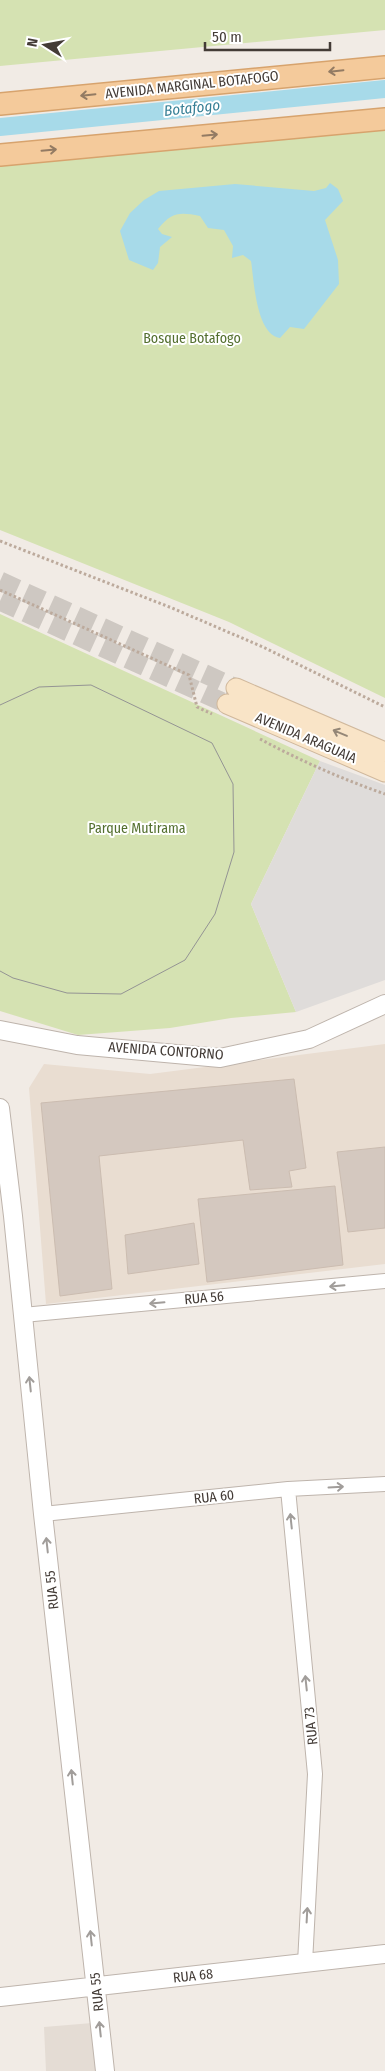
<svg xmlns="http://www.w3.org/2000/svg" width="385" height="2071" font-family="'Fira Sans Condensed',sans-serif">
	<rect width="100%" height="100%" fill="#f1ebe5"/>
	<path fill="#e4dcd4" d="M 92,2023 L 97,2071 L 46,2071 L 44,2027 Z"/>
	<path fill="#e9ddd1" d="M 385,1044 L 385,1264 L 46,1304 L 29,1088 L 44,1064 L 150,1074 Z"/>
	<path fill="#d5e2b2" d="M 0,0 L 385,0 L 385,30 L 0,66 Z
		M 385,119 L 385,698 L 229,622 L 0,530 L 0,146 Z
		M 0,614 L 320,761 L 251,904 L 296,1012 L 231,1018 L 170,1028 L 78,1035 L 0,1011 Z"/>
	<path fill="#dfdcda" d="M 320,761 L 385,785 L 385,980 L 296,1012 L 251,904 Z"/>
	<path fill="#a7dae9" d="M 330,183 L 338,189 L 343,201 L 325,220 L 338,260 L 339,284 L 304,329 L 290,327 L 280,338 C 256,335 254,280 251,261 L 243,255 L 232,258 L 233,246 L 224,230 L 208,228 L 200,216 C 179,212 172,212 158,229 L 162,234 L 172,237 L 160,247 L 158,263 L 153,270 L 129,260 L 120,231 L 130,213 L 144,200 L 159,191 L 235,184 L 314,191 L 326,188 Z"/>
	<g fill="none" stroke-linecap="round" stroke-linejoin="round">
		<path stroke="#a7dae9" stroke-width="18" d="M 0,127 L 385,89"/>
	</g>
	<path fill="#d4c8bf" stroke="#cbbcb0" d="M 294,1079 L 306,1168 L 289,1171 L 292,1187 L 250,1190 L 243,1140 L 99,1156 L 112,1289 L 60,1296 L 41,1103 Z
		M 385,1147 L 385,1228 L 348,1232 L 337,1152 Z
		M 335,1186 L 343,1265 L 207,1282 L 198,1199 Z
		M 194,1223 L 199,1264 L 128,1274 L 125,1235 Z"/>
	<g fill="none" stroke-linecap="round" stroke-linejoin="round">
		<path stroke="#cec8c2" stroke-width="19" stroke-dasharray="19 9" stroke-linecap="butt" d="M 0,581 L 236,688
			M 0,601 L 227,704"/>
		<defs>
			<path id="minor" d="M 23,1315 L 385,1281
				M 288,1489 L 315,1774 L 305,1963
				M 43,1514 L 288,1489 L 385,1484"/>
			<path id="tertiary" d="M 0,1030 L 77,1045 L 220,1058 L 309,1039 L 385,1004
				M 0,1108 L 13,1216 L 43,1514 L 105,2071
				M 0,1997 L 385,1954"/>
			<path id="secondary" d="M 236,688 L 385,752
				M 227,704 L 385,772"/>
			<path id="primary" d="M 0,104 L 385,67
				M 0,155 L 385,119"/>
		</defs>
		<use href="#minor" stroke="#beb4ac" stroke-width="16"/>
		<use href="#tertiary" stroke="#beb4ac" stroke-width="20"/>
		<use href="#secondary" stroke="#d0b89c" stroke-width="21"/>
		<use href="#primary" stroke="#d7a36d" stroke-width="24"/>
		<path stroke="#bcaa9c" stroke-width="3" stroke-dasharray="2.5 2.5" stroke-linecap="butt" d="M 0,541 L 172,608 L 263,647 L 385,707
			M 0,590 L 189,675 L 197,707 L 212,714
			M 260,739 C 301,761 342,779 385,794"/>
		<use href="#minor" stroke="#fff" stroke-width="14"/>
		<use href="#tertiary" stroke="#fff" stroke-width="18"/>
		<use href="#secondary" stroke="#f9e4c7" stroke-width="19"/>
		<use href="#primary" stroke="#f4ca9b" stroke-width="21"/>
		<path stroke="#949494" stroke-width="1" d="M 0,705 L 39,687 L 91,685 L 212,743 L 233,784 L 234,852 L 215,914 L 185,960 L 121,994 L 67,993 L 13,978 L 0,971"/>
	</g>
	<defs><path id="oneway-shaft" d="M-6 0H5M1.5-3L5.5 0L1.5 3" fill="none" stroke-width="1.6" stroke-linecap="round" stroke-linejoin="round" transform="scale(1.25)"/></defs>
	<g stroke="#937b63">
		<use href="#oneway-shaft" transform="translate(336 71) rotate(174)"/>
		<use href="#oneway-shaft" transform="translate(88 95) rotate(174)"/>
		<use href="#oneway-shaft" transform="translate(210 135) rotate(-5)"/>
		<use href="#oneway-shaft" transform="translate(49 150) rotate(-5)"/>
	</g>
	<use stroke="#958777" href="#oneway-shaft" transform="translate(340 733) rotate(-157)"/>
	<g stroke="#a19d9a">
		<use href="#oneway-shaft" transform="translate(337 1286) rotate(175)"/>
		<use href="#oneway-shaft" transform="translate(157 1303) rotate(175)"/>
		<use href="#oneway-shaft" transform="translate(30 1384) rotate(-96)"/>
		<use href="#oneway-shaft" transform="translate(336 1487) rotate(-3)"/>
		<use href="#oneway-shaft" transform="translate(291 1521) rotate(-96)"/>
		<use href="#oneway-shaft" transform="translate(47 1545) rotate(-96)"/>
		<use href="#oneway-shaft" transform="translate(306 1683) rotate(-96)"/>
		<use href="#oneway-shaft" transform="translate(72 1777) rotate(-96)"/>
		<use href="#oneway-shaft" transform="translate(307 1915) rotate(-87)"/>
		<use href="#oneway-shaft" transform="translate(91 1938) rotate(-96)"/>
		<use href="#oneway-shaft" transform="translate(100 2029) rotate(-96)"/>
	</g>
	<g text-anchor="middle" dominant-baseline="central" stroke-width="4" stroke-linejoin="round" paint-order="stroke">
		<g font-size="14" fill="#433b36" stroke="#fff">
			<text transform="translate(192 85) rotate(-6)">AVENIDA MARGINAL BOTAFOGO</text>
			<text transform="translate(306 738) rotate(23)">AVENIDA ARAGUAIA</text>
			<text transform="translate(166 1051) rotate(4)">AVENIDA CONTORNO</text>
			<text transform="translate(204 1298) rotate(-5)">RUA 56</text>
			<text transform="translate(214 1497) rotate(-6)">RUA 60</text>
			<text transform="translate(52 1590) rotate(-96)">RUA 55</text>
			<text transform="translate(311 1726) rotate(-96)">RUA 73</text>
			<text transform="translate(193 1976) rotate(-6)">RUA 68</text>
			<text transform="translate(97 1992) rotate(-96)">RUA 55</text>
		</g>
		<g font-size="14" fill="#536f2f" stroke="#fff">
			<text x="192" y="338">Bosque Botafogo</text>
			<text x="137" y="828">Parque Mutirama</text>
		</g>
		<g font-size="15" font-style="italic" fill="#367f95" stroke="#fff">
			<text transform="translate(192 108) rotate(-6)">Botafogo</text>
		</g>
	</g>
	<g transform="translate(45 45) rotate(281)" stroke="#ffffff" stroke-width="4" paint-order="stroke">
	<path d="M0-4L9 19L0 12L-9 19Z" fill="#433b36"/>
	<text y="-8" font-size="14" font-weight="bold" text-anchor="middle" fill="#433b36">N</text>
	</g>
	<path d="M205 42v8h125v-8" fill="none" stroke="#433b36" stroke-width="2.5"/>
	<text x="212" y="42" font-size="15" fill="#433b36" stroke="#ffffff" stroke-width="4" paint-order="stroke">50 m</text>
</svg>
